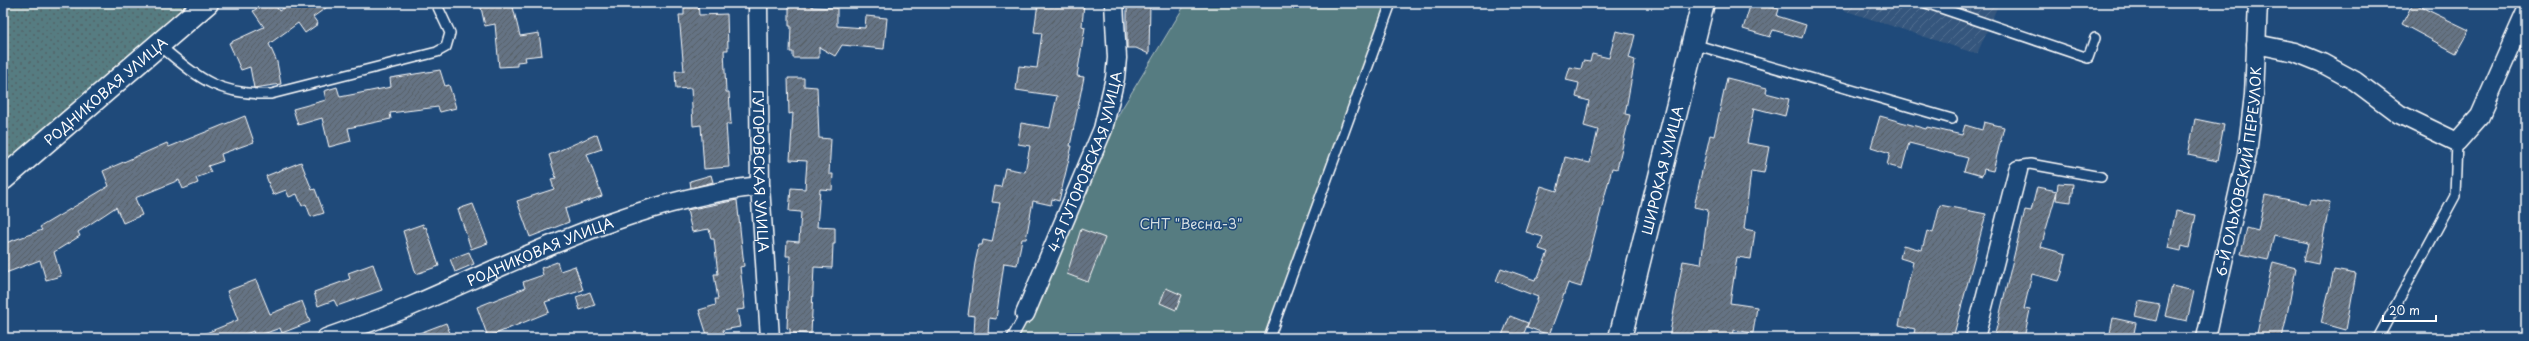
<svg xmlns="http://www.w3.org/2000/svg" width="2529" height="341" font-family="'Playpen Sans',sans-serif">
	<defs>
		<pattern id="industrial-furrows" width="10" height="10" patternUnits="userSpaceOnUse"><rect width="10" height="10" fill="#34567d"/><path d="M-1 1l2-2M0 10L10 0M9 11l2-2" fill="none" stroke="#526f90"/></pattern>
		<pattern id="grass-dots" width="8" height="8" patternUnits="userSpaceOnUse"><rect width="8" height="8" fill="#577b81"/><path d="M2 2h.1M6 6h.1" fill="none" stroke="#526466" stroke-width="1.8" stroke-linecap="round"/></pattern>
		<pattern id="building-hatch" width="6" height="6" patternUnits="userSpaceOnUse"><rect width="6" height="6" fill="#657384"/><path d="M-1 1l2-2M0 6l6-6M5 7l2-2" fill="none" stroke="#575e65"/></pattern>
	</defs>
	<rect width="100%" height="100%" fill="#1f4a7a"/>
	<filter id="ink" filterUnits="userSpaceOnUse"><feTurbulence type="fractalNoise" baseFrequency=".025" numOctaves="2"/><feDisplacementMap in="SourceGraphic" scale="8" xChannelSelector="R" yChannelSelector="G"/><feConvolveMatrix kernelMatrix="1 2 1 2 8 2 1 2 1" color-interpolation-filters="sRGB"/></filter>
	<g filter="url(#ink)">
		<path fill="url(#industrial-furrows)" d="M 1822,3 L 1999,3 L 1977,54 Z"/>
		<path fill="url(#grass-dots)" stroke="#abbdc0" d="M 3,3 L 189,3 L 3,163 Z"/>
		<path fill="#577b81" stroke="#abbdc0" d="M 1186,3 L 1391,3 L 1269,338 L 1007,338 L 1121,110 Z"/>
		<path fill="url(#building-hatch)" stroke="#fff" d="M 265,3 L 274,3 L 279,11 L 291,3 L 333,3 L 313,17 L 318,24 L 305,33 L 298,23 L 269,44 L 277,62 L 281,84 L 254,88 L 250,67 L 241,70 L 229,43 L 264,27 L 253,11 Z
			M 480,3 L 512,3 L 520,36 L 539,33 L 542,55 L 525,57 L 526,61 L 517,62 L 517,66 L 499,67 L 495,24 L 485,26 Z
			M 684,3 L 698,3 L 699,15 L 727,14 L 728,50 L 724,50 L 726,92 L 729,92 L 731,124 L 726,124 L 729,167 L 704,169 L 701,125 L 693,126 L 691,88 L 676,89 L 675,71 L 684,71 L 679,15 L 684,15 Z
			M 789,3 L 812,3 L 812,7 L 837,8 L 837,26 L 865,28 L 866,16 L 887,18 L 884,49 L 842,45 L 835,56 L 819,47 L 819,58 L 793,58 L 793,52 L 790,52 L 791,26 L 789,26 Z
			M 1038,3 L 1084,3 L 1082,26 L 1085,27 L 1077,76 L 1084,77 L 1070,146 L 1072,146 L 1059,201 L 1052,199 L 1051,205 L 1033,201 L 1026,239 L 1022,239 L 1017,265 L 1004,263 L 996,319 L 989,318 L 988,335 L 974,334 L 975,316 L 968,315 L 975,263 L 979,245 L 982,245 L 983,240 L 992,242 L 1000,203 L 992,202 L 995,186 L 1001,187 L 1005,168 L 1025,172 L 1030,146 L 1018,144 L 1021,123 L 1050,128 L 1057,96 L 1016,90 L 1019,66 L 1037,68 L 1042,33 L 1034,32 Z
			M 1127,3 L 1150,3 L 1149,54 L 1136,48 L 1127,48 Z
			M 1751,3 L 1779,9 L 1777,16 L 1806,25 L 1802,38 L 1773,30 L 1770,37 L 1743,29 Z
			M 2413,3 L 2469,30 L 2456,53 L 2402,24 Z
			M 1616,31 L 1635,35 L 1629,58 L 1635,60 L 1625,114 L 1630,115 L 1617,169 L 1612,168 L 1581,287 L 1568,283 L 1549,335 L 1527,327 L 1538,297 L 1496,281 L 1501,268 L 1535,280 L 1536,277 L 1538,277 L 1548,252 L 1539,249 L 1543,237 L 1526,232 L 1541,186 L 1557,191 L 1565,157 L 1590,163 L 1598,130 L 1584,126 L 1589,101 L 1576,97 L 1579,83 L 1566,80 L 1570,67 L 1581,69 L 1583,61 L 1590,62 L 1592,54 L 1609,58 Z
			M 440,70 L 445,86 L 449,85 L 456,108 L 440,112 L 438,107 L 390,113 L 391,119 L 348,128 L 351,141 L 329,147 L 322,118 L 298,125 L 293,109 L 326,100 L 324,91 L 337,87 L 340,97 L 391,87 L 390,78 Z
			M 788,78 L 804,78 L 804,86 L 817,87 L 819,138 L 831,139 L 829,174 L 833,174 L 832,190 L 820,189 L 817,227 L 835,228 L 835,244 L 833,244 L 832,268 L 814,267 L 811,334 L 790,333 L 790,329 L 787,328 L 790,256 L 786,256 L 787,241 L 799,242 L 801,212 L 789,211 L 791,188 L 805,189 L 807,161 L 790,160 L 793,113 L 789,114 Z
			M 1727,78 L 1767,88 L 1766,93 L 1789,99 L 1785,116 L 1754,108 L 1747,143 L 1769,147 L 1764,173 L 1751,171 L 1744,229 L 1755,231 L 1751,259 L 1737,257 L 1730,303 L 1757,307 L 1753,333 L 1734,330 L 1733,338 L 1669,338 L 1683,261 L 1701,264 L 1708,210 L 1694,207 L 1710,135 L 1714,136 Z
			M 245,116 L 254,142 L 221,154 L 223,161 L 208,166 L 211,172 L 196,178 L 198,183 L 183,189 L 179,180 L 135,198 L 142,215 L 123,223 L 116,207 L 78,232 L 80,236 L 54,252 L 61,276 L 46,280 L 40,260 L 3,274 L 3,244 L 42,230 L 40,227 L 109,186 L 103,171 L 167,143 L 169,147 Z
			M 1880,116 L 1926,129 L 1927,127 L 1962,135 L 1965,125 L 1982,130 L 1984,122 L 2004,127 L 1993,171 L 1984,169 L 1982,176 L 1964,171 L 1968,158 L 1909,143 L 1902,169 L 1887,165 L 1890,153 L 1871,147 Z
			M 2195,119 L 2224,125 L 2217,161 L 2188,155 Z
			M 597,134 L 602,149 L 587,154 L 602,196 L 565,209 L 569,222 L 530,237 L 517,201 L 554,189 L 551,179 L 556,178 L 549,155 Z
			M 301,162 L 312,190 L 315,189 L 324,213 L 311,217 L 306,204 L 302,206 L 297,194 L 289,197 L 286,190 L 273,195 L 266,176 Z
			M 711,175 L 713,182 L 691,188 L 690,181 Z
			M 2058,183 L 2073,184 L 2071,202 L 2056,200 Z
			M 2037,187 L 2057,191 L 2041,247 L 2066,254 L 2062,273 L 2059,281 L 2032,274 L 2024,309 L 2030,310 L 2024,338 L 1994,338 L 2025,210 L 2031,211 Z
			M 2265,195 L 2310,204 L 2311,199 L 2330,202 L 2318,264 L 2304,261 L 2308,243 L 2274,235 L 2268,260 L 2241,254 L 2247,228 L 2258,231 Z
			M 737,200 L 744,266 L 740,267 L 745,309 L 737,310 L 740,327 L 723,330 L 725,338 L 708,338 L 699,310 L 716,305 L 715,299 L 718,299 L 714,274 L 718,274 L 714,239 L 711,239 L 709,229 L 692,232 L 687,210 Z
			M 473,204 L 488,243 L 471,249 L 458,209 Z
			M 1940,205 L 1986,214 L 1953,338 L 1913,338 L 1915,329 L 1899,325 L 1913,262 L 1900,258 L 1903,245 L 1922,250 L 1927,231 L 1933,233 Z
			M 2176,211 L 2196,215 L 2189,248 L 2182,246 L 2181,251 L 2168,248 Z
			M 423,224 L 424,228 L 426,227 L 439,266 L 416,274 L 403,231 Z
			M 1081,229 L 1105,238 L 1088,282 L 1067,274 Z
			M 469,252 L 474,264 L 455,272 L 450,259 Z
			M 557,262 L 560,271 L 575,266 L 583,290 L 545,302 L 549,312 L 488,337 L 477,307 L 525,288 L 523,282 L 543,275 L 541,268 Z
			M 2273,262 L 2296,268 L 2286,320 L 2282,338 L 2256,338 Z
			M 373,264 L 382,290 L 337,306 L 334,300 L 318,306 L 314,292 L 350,279 L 348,273 Z
			M 2334,270 L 2356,274 L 2346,330 L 2321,323 Z
			M 256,280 L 270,314 L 302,301 L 310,322 L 282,333 L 280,328 L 255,337 L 253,331 L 237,338 L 194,338 L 238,320 L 227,291 Z
			M 2172,286 L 2194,291 L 2187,321 L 2165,316 Z
			M 1166,288 L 1182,295 L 1176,310 L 1160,303 Z
			M 590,292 L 595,305 L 580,310 L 576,297 Z
			M 2139,301 L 2160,305 L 2156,321 L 2135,316 Z
			M 1510,316 L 1528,323 L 1522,338 L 1501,338 Z
			M 2113,318 L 2136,323 L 2133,338 L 2109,338 Z
			M 446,323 L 452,338 L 409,338 L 409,337 Z"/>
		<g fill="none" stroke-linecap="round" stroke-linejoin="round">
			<defs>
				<path id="service" d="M 1926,3 L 2088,58 L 2095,38
					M 1693,44 L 1952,119
					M 159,45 C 199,78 216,95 271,94 L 437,52 L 446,47 L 450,33 L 436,3
					M 2018,170 L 2023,165 L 2030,164 L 2101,177
					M 1012,338 L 1025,314
					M 1269,338 L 1391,3
					M 2378,338 L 2455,196 L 2457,142"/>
				<g id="minor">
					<path id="s1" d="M 758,3 L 760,186 L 770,338"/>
					<path d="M 2256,44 L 2295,52 L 2322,63 L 2355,81 L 2399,114 L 2457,142 L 2480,116 L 2526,12"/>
					<path id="s2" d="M 1025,314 L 1103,129 L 1115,78 L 1117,58 L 1114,3"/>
					<path id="s3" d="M 326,338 C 356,327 387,317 416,304 C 527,256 638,199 760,186"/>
					<path d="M 1975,338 L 2018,170"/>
					<path id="s4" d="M 2206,338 L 2247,154 L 2254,95 L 2258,3"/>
				</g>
				<g id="tertiary">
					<path id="s5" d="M 3,179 L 207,3"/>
					<path id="s6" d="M 1620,338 L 1703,3"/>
				</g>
			</defs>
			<use href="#service" stroke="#fff" stroke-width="12"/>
			<use href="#minor" stroke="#fff" stroke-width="21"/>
			<use href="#tertiary" stroke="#fff" stroke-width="25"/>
			<use href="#service" stroke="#1f4a7a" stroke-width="9"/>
			<use href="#minor" stroke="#1f4a7a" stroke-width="18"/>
			<use href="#tertiary" stroke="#1f4a7a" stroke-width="22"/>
		</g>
	</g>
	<g text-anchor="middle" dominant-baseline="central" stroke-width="3" stroke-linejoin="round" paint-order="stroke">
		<g font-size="14" fill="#fff" stroke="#1f4a7a">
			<text stroke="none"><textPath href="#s5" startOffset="135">РОДНИКОВАЯ УЛИЦА</textPath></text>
			<text stroke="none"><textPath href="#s2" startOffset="164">4-Я ГУТОРОВСКАЯ УЛИЦА</textPath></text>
			<text stroke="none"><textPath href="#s6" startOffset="173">ШИРОКАЯ УЛИЦА</textPath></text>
			<text stroke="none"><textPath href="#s1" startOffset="168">ГУТОРОВСКАЯ УЛИЦА</textPath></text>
			<text stroke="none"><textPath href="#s4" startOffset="170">6-Й ОЛЬХОВСКИЙ ПЕРЕУЛОК</textPath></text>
			<text stroke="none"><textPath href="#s3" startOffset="231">РОДНИКОВАЯ УЛИЦА</textPath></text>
		</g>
		<g font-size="14" fill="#d5dee0" stroke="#1f4a7a">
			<text x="1191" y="223">СНТ "Весна-3"</text>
		</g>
	</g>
	<rect width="2529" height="341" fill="none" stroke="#1f4a7a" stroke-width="16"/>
	<rect x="8" y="8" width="2513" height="325" fill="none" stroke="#fff" stroke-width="1.5" filter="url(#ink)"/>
	<path d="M2383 315v6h53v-6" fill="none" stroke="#ffffff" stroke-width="2"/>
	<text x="2389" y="315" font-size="12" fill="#ffffff" stroke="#1f4a7a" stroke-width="3" paint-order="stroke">20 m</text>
</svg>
